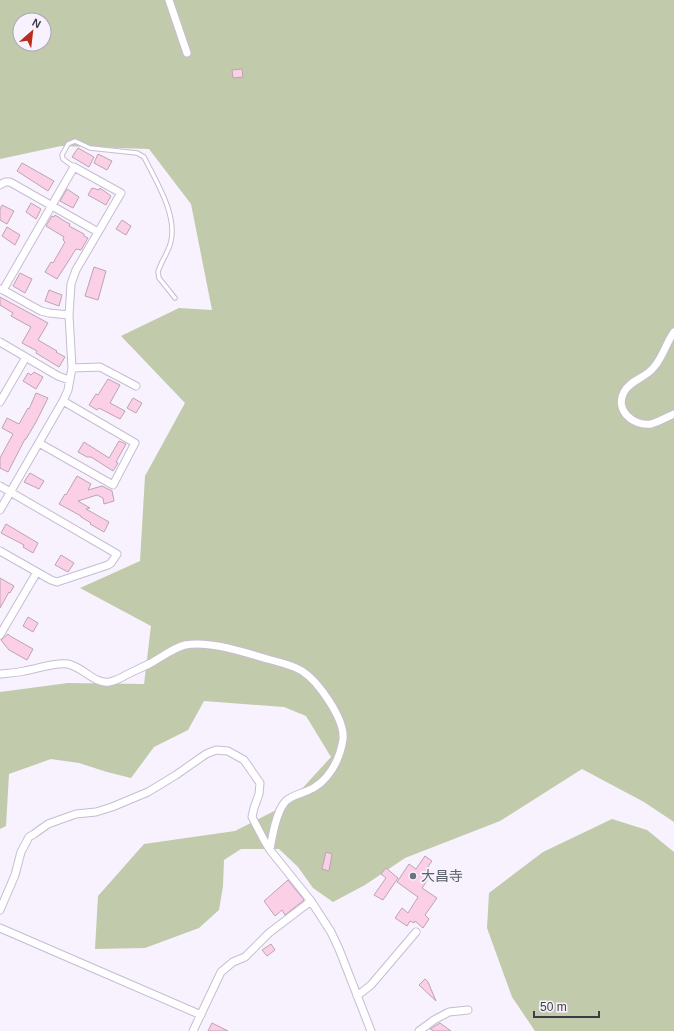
<svg xmlns="http://www.w3.org/2000/svg" width="674" height="1031" font-family="Arial,'Noto Sans JP',sans-serif">
	<rect width="100%" height="100%" fill="#f7f2fd"/>
	<path fill="#c2caac" fill-rule="evenodd" d="M 0,0 L 674,0 L 674,822 L 644,802 L 582,769 L 500,821 L 405,858 L 365,885 L 333,902 L 313,888 L 298,867 L 279,849 L 241,849 L 224,860 L 223,886 L 219,910 L 199,928 L 145,948 L 95,949 L 98,896 L 144,844 L 235,831 L 288,804 L 331,757 L 306,716 L 284,707 L 204,701 L 188,730 L 154,747 L 131,778 L 107,772 L 79,763 L 51,759 L 9,774 L 6,826 L 0,829 L 0,692 L 68,683 L 144,684 L 151,626 L 80,588 L 140,561 L 145,476 L 185,403 L 121,336 L 179,308 L 212,310 L 191,204 L 149,149 L 61,146 L 0,159 ZM 20,20 L 44,20 L 44,44 L 20,44 Z
		M 612,819 L 647,830 L 674,852 L 674,1031 L 535,1031 L 512,997 L 487,928 L 489,893 L 543,852 Z"/>
	<path fill="#fbd0e6" stroke="#bea3b1" d="M 242,69 L 243,77 L 233,78 L 232,70 Z
		M 78,148 L 94,157 L 89,167 L 72,157 Z
		M 98,154 L 112,161 L 107,170 L 94,163 Z
		M 22,163 L 54,181 L 48,191 L 17,171 Z
		M 92,188 L 99,190 L 100,188 L 111,196 L 106,205 L 88,195 Z
		M 67,189 L 79,197 L 73,208 L 60,201 Z
		M 31,203 L 41,209 L 36,219 L 26,212 Z
		M 2,205 L 14,211 L 7,224 L 0,220 L 0,209 Z
		M 55,215 L 66,222 L 70,224 L 69,226 L 84,234 L 84,236 L 88,238 L 81,250 L 76,249 L 57,279 L 45,272 L 51,262 L 53,263 L 65,242 L 63,240 L 64,237 L 46,226 L 52,216 L 54,217 Z
		M 122,220 L 131,226 L 126,235 L 116,229 Z
		M 7,227 L 20,235 L 15,245 L 2,236 Z
		M 94,267 L 106,271 L 98,300 L 85,296 Z
		M 20,273 L 32,279 L 25,293 L 13,286 Z
		M 49,290 L 62,295 L 59,306 L 45,301 Z
		M 0,297 L 48,323 L 38,340 L 57,351 L 56,352 L 65,357 L 59,367 L 36,353 L 37,351 L 22,343 L 31,327 L 11,316 L 13,313 L 0,305 Z
		M 34,372 L 43,377 L 36,389 L 23,381 L 28,373 L 31,375 Z
		M 108,379 L 120,385 L 110,403 L 125,411 L 120,419 L 99,408 L 97,410 L 89,405 L 96,394 L 98,395 Z
		M 36,393 L 48,398 L 36,422 L 26,439 L 25,439 L 8,472 L 0,468 L 0,458 L 13,434 L 2,428 L 7,418 L 19,424 L 28,408 L 29,409 Z
		M 133,398 L 142,403 L 136,413 L 127,408 Z
		M 119,441 L 126,444 L 116,462 L 118,463 L 113,471 L 91,457 L 87,457 L 78,452 L 84,442 L 109,458 Z
		M 30,473 L 44,481 L 39,489 L 24,482 Z
		M 77,476 L 91,484 L 88,490 L 102,486 L 112,491 L 114,501 L 104,504 L 103,498 L 97,495 L 78,501 L 90,508 L 86,509 L 109,522 L 104,532 L 90,524 L 91,523 L 81,517 L 81,516 L 59,504 L 65,494 L 66,495 Z
		M 6,524 L 38,543 L 33,553 L 23,547 L 24,545 L 1,533 Z
		M 61,555 L 74,563 L 68,572 L 55,565 Z
		M 0,578 L 14,586 L 10,593 L 9,592 L 0,608 Z
		M 28,617 L 38,623 L 33,632 L 23,626 Z
		M 8,634 L 10,636 L 33,649 L 27,660 L 9,650 L 1,640 Z
		M 326,852 L 332,854 L 329,871 L 322,869 Z
		M 425,856 L 432,861 L 423,874 L 429,878 L 422,888 L 437,898 L 425,915 L 429,919 L 423,928 L 415,921 L 414,923 L 410,921 L 407,926 L 395,918 L 402,908 L 408,913 L 418,897 L 397,882 L 409,864 L 416,869 Z
		M 386,868 L 398,878 L 383,900 L 374,895 L 386,878 L 381,874 Z
		M 288,880 L 304,900 L 285,915 L 282,910 L 275,916 L 264,901 Z
		M 271,944 L 275,950 L 267,956 L 262,950 Z
		M 425,979 L 428,982 L 436,1001 L 419,985 Z
		M 212,1023 L 228,1031 L 208,1031 Z
		M 440,1023 L 451,1031 L 434,1031 L 430,1029 Z"/>
	<g fill="none" stroke-linecap="round" stroke-linejoin="round">
		<defs>
			<path id="lane" d="M 74,167 L 63,159 L 62,155 L 68,144 L 75,141 L 90,148 L 137,153 L 144,157 C 156,181 177,214 171,241 C 169,252 161,261 158,272 L 159,278 L 175,298"/>
			<path id="street" d="M 169,0 L 187,53
				M 0,185 L 5,182 L 10,182 L 98,232
				M 0,289 L 3,290 L 74,167 L 121,193 L 76,270 L 71,284 L 69,315 L 72,368
				M 3,290 L 41,311 L 49,313 L 69,315
				M 674,332 C 666,343 663,357 654,367 C 646,378 630,380 624,392 C 614,410 634,427 651,424 C 659,422 667,417 674,414
				M 0,342 L 58,376 L 69,380
				M 0,402 L 26,357
				M 39,443 L 113,485 L 135,443 L 63,401
				M 0,486 L 117,554 L 111,563 L 108,565 L 57,582 L 51,580 L 0,551
				M 0,510 L 63,401 L 68,390 L 72,368 L 100,367 L 136,386
				M 0,635 L 37,572
				M 0,674 C 8,673 16,673 24,671 C 38,669 54,662 68,664 C 83,667 94,684 109,682 C 115,681 121,678 126,675 C 134,671 143,667 151,663 C 162,657 173,648 185,645 C 210,640 246,653 271,660 C 281,663 292,665 302,671 C 318,681 345,719 343,739 C 340,760 328,783 307,791 C 300,794 291,796 286,801 C 276,811 272,837 270,850 L 311,901 L 331,932 L 339,949 L 371,1031
				M 0,910 L 15,875 L 21,852 L 29,837 L 34,834 L 48,824 L 59,820 L 76,814 L 96,812 L 112,807 L 148,792 L 176,775 L 206,754 L 216,750 L 228,751 L 244,760 L 260,783 L 259,794 L 254,808 L 252,817 L 264,840 L 270,850
				M 0,928 L 201,1015
				M 357,996 L 371,985 L 416,932
				M 193,1031 L 221,972 L 233,962 L 245,957 L 269,933 L 311,901
				M 419,1031 L 434,1020 L 449,1012 L 468,1010"/>
		</defs>
		<use href="#lane" stroke="#c7bcd5" stroke-width="5.5"/>
		<use href="#street" stroke="#c7bcd5" stroke-width="9"/>
		<use href="#lane" stroke="#fff" stroke-width="3.5"/>
		<use href="#street" stroke="#fff" stroke-width="7"/>
	</g>
	<circle fill="#6b7280" stroke="#f7f2fd" stroke-width="1.5" cx="413" cy="876" r="4"/>
	<g text-anchor="middle" dominant-baseline="central" stroke-width="4" stroke-linejoin="round" paint-order="stroke">
		<g font-size="14" fill="#5b616d" stroke="#f7f2fd" text-anchor="start">
			<text x="421" y="876">大昌寺</text>
		</g>
	</g>
	<g transform="translate(32 32) rotate(28)"><circle r="19" fill="#f7f2fd" stroke="#ada8b3"/>
	<path d="M0-3L7 15L0 10L-7 15Z" fill="#b92c1d"/>
	<text y="-6" font-size="11" font-weight="bold" text-anchor="middle" fill="#3f3a44">N</text>
	</g>
	<path d="M534 1011v6h65v-6" fill="none" stroke="#3f3a44" stroke-width="2"/>
	<text x="540" y="1011" font-size="12" fill="#3f3a44" stroke="#f7f2fd" stroke-width="3" paint-order="stroke">50 m</text>
</svg>
